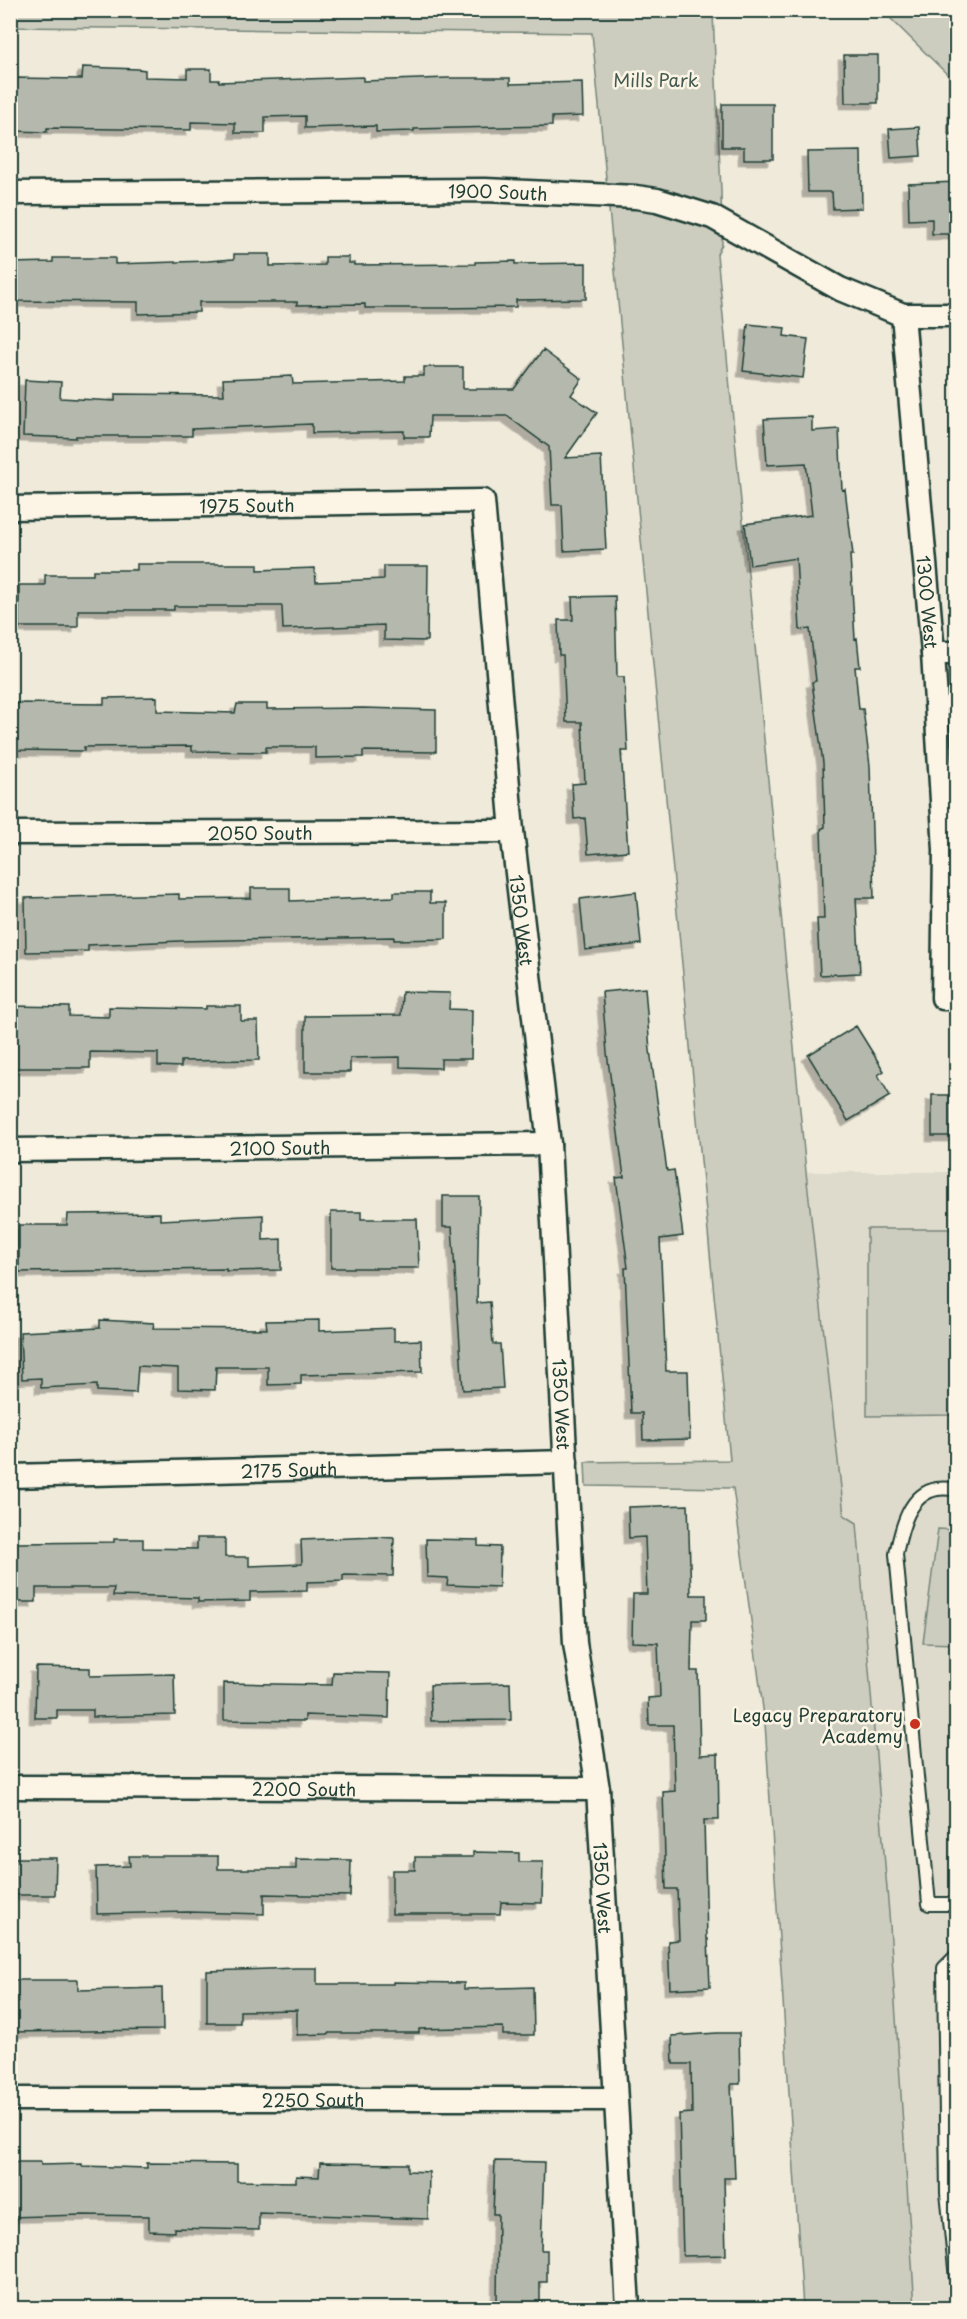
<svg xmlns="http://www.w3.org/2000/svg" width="967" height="2319" font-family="'Playpen Sans',sans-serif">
	<defs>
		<filter id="shadow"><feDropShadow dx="-5.5" dy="5.5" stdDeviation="0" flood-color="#0004"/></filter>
	</defs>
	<rect width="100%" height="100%" fill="#efeada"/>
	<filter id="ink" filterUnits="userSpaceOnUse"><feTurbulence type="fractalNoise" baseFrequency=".0167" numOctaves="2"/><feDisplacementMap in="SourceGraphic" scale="12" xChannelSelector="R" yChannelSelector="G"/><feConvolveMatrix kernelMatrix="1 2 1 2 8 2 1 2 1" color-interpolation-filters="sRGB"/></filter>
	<g filter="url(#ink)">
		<path fill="#dedbcc" d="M 806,1172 L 956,1172 L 956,2308 L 915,2308 L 890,1926 L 858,1524 L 844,1515 Z"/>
		<path fill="#cccdbf" stroke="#76857a" stroke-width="1.5" d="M 11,10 L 956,11 L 956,134 L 948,134 L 949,76 L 885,13 L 713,14 L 721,191 L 722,244 L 717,254 L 806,1172 L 844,1515 L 857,1523 L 890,1926 L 915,2308 L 803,2308 L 765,1723 L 733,1488 L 586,1486 L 585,1462 L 730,1460 L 592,33 L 11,27 Z
			M 867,1229 L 956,1229 L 956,1415 L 867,1416 Z
			M 938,1529 L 956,1530 L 956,1644 L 923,1643 Z"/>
		<path fill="#b5b9ad" stroke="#1f3d34" stroke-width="1.5" filter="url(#shadow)" d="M 844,55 L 878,55 L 878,103 L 845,103 Z
			M 83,67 L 138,69 L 145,70 L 145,77 L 187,78 L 187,69 L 211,69 L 211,80 L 219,80 L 219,82 L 363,77 L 363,81 L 448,78 L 510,78 L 510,84 L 582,82 L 583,116 L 552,117 L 552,126 L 414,129 L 414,131 L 376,132 L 376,126 L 305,128 L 305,116 L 265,117 L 265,133 L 235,133 L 235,123 L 191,122 L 191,130 L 47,128 L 47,132 L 12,131 L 13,78 L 82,79 Z
			M 722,104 L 773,104 L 773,159 L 744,159 L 744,147 L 722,147 Z
			M 919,127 L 921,156 L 891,158 L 889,129 Z
			M 861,151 L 862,208 L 833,209 L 832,192 L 808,192 L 807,152 Z
			M 957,182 L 957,234 L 932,234 L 932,219 L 909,220 L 908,184 Z
			M 234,254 L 270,254 L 270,266 L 325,265 L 325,257 L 349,257 L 349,263 L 354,263 L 354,265 L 475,264 L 475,262 L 515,261 L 515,264 L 586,263 L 586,299 L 516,300 L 516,307 L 443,308 L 365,308 L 365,304 L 297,305 L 297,302 L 199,302 L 199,312 L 138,314 L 138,302 L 10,301 L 10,263 L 53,262 L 53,258 L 115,258 L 115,264 L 208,261 L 234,259 Z
			M 748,324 L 785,328 L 784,336 L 808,339 L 803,378 L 743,371 Z
			M 543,350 L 582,379 L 571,395 L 597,413 L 565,458 L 601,456 L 606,549 L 564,551 L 562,505 L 552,505 L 549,447 L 507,416 L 430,416 L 429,437 L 404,437 L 404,431 L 312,433 L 312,424 L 192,429 L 192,436 L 76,436 L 76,438 L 23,436 L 25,380 L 61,382 L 60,398 L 115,401 L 115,394 L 224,395 L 223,379 L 292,376 L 293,384 L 405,381 L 405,376 L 424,376 L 424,367 L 463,367 L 463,389 L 514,389 Z
			M 812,417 L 812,431 L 839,429 L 842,490 L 845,489 L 853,555 L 850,555 L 855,639 L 857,638 L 860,667 L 855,667 L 859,709 L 863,709 L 870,766 L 874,898 L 856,898 L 860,973 L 820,975 L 817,919 L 824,919 L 821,829 L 825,827 L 823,763 L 812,682 L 816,681 L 810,629 L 800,630 L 796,558 L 750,565 L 745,524 L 812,515 L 806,463 L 767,465 L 764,419 Z
			M 137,564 L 258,564 L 258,570 L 315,568 L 316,582 L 384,579 L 384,566 L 428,566 L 427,641 L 384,640 L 384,625 L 283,629 L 282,606 L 174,606 L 174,610 L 78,610 L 78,627 L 19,627 L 19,585 L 45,585 L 45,575 L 93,575 L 93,570 L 137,570 Z
			M 615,596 L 617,677 L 624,677 L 628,751 L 621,751 L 628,851 L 588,854 L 585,818 L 574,819 L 572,784 L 585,783 L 582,722 L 566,722 L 563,655 L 559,655 L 558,620 L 573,620 L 572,597 Z
			M 157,697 L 157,711 L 235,713 L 237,704 L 267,704 L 267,709 L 363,708 L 436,710 L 436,752 L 363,751 L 363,757 L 315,758 L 315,747 L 266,747 L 266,752 L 192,751 L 192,746 L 84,747 L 84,751 L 14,750 L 15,703 L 104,704 L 104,698 Z
			M 251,888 L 290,888 L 290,901 L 394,897 L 394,892 L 430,892 L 430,903 L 446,903 L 446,939 L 394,940 L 394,937 L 180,941 L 88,945 L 88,951 L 26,952 L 25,898 L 179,894 L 179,899 L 251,898 Z
			M 636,892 L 641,944 L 585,950 L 580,899 Z
			M 645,988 L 650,1050 L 667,1171 L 674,1170 L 683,1236 L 660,1239 L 666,1371 L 688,1371 L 690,1439 L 643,1440 L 642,1413 L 631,1413 L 625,1268 L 628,1268 L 616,1178 L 624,1177 L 607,1053 L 602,992 Z
			M 402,992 L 450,993 L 449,1009 L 472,1010 L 471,1059 L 441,1059 L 441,1068 L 400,1067 L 400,1057 L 350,1058 L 350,1072 L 305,1072 L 305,1016 L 401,1015 Z
			M 11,1006 L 69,1007 L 69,1016 L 109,1017 L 109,1007 L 206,1009 L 206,1006 L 241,1006 L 241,1021 L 258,1021 L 259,1060 L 181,1061 L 181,1067 L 158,1066 L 158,1053 L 90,1052 L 90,1068 L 10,1068 Z
			M 856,1026 L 884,1071 L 878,1075 L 890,1096 L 848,1121 L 808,1055 Z
			M 932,1095 L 957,1095 L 957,1136 L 932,1136 Z
			M 443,1196 L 479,1196 L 477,1303 L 490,1302 L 493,1344 L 500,1344 L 503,1388 L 463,1390 L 452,1227 L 443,1227 Z
			M 331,1212 L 361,1212 L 361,1219 L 417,1219 L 419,1268 L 331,1268 Z
			M 160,1213 L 160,1220 L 263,1215 L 263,1240 L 281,1239 L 281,1270 L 226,1271 L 226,1269 L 19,1272 L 19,1225 L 67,1225 L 68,1214 Z
			M 100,1320 L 154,1323 L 153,1328 L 267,1329 L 266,1321 L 319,1320 L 319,1331 L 394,1328 L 394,1341 L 421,1340 L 422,1372 L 301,1375 L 301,1384 L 268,1385 L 268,1367 L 216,1367 L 215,1390 L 178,1389 L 178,1368 L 138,1366 L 136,1393 L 97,1391 L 97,1385 L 41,1388 L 41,1378 L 22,1379 L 20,1332 L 100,1328 Z
			M 688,1505 L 691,1595 L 706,1595 L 706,1620 L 692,1620 L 691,1671 L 698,1671 L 700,1755 L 718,1754 L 719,1820 L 704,1820 L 707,1939 L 708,1939 L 710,1987 L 670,1989 L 668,1941 L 679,1940 L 677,1889 L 666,1889 L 663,1792 L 675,1791 L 673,1725 L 649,1725 L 648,1698 L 660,1697 L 658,1643 L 632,1642 L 633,1594 L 647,1594 L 645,1537 L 629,1538 L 628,1507 Z
			M 377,1537 L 394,1538 L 393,1576 L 343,1575 L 343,1581 L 307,1582 L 307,1591 L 250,1592 L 250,1601 L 198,1602 L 198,1598 L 113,1596 L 114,1588 L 36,1588 L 36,1602 L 10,1602 L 10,1555 L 17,1555 L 17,1543 L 114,1542 L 114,1539 L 143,1539 L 143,1548 L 197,1549 L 197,1538 L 225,1538 L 225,1557 L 249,1557 L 249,1566 L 302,1564 L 301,1540 Z
			M 426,1539 L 478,1540 L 478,1546 L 500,1547 L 499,1587 L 447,1585 L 448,1578 L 427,1577 Z
			M 36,1667 L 90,1668 L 90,1676 L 174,1674 L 175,1715 L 93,1717 L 93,1710 L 57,1710 L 57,1718 L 35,1718 Z
			M 333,1672 L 390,1673 L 389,1718 L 305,1715 L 305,1721 L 224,1720 L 224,1683 L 332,1685 Z
			M 510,1683 L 511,1720 L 431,1721 L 430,1685 Z
			M 473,1852 L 519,1853 L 519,1862 L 543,1862 L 542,1903 L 501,1902 L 500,1914 L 392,1914 L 392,1870 L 415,1870 L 415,1857 L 473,1857 Z
			M 129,1856 L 218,1856 L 218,1869 L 296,1869 L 296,1859 L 351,1860 L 350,1896 L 264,1894 L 264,1914 L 188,1912 L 97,1914 L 96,1867 L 130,1866 Z
			M 10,1858 L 56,1858 L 55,1895 L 10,1895 Z
			M 296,1968 L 317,1968 L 317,1984 L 393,1984 L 393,1982 L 464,1983 L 464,1989 L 533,1987 L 534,2035 L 503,2035 L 503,2027 L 419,2029 L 419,2033 L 328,2033 L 328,2034 L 297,2035 L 297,2010 L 240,2011 L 240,2023 L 207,2023 L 207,1971 Z
			M 10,1980 L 78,1980 L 78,1990 L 162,1988 L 163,2030 L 10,2032 Z
			M 717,2033 L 739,2033 L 740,2084 L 731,2084 L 735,2178 L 724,2178 L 726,2255 L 683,2256 L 679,2114 L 692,2113 L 691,2064 L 673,2064 L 672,2036 Z
			M 495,2161 L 544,2162 L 541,2250 L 547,2250 L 547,2282 L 540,2282 L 540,2303 L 497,2303 L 498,2214 L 493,2214 Z
			M 10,2162 L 41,2162 L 41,2165 L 82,2164 L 82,2166 L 147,2168 L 147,2163 L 237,2164 L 237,2181 L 296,2182 L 296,2176 L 319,2177 L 320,2163 L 408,2164 L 408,2171 L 429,2172 L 428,2219 L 259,2213 L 259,2230 L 174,2228 L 174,2232 L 149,2231 L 149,2216 L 83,2215 L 10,2217 Z"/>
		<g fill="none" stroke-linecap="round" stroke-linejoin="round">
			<defs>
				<path id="service" d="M 956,1489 C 950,1489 943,1488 937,1489 C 908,1494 901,1531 896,1554 L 929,1904 L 956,1904
					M 956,1956 L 944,1968 L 947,2193 L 956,2278"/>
				<g id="minor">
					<path id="s1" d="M 10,193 L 485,190 L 636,197 L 657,200 L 712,217 L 840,289 L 903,315 L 956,315"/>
					<path id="s2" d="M 903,315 L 933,653 L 945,850 L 943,998 L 956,998"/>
					<path id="s3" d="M 10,508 L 483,501 L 512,831 L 549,1144 L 575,1643 L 598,1789 L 628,2308"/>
					<path d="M 933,653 L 956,653"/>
					<path id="s4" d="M 10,833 L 512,831"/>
					<path id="s5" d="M 10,1150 L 549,1144"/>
					<path id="s6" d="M 10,1476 L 566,1462"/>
					<path id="s7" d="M 10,1787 L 598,1789"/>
					<path id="s8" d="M 10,2099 L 615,2099"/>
				</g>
			</defs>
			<use href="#service" stroke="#1f3d34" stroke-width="16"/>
			<use href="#minor" stroke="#1f3d34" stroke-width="27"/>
			<use href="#service" stroke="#fcf5e5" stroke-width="12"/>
			<use href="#minor" stroke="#fcf5e5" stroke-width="22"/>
		</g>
	</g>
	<circle fill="#c8321e" stroke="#fcf5e5" stroke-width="2" cx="915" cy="1724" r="6"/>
	<g text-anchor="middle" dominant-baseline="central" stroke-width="5" stroke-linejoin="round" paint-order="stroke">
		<g font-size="18" fill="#425a50" stroke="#fcf5e5">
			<text x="656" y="79">Mills Park</text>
		</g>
		<g font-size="18" fill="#1f3d34" stroke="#fcf5e5">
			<text stroke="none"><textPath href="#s1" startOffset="488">1900 South</textPath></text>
			<text stroke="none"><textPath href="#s3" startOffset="237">1975 South</textPath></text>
			<text stroke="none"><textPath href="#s2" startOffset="288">1300 West</textPath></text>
			<text stroke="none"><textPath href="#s4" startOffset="250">2050 South</textPath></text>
			<text stroke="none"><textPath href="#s3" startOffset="894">1350 West</textPath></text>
			<text stroke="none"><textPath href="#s5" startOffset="270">2100 South</textPath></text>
			<text stroke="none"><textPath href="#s3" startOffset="1380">1350 West</textPath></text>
			<text stroke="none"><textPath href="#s6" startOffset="279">2175 South</textPath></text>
			<text stroke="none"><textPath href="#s7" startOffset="294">2200 South</textPath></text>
			<text stroke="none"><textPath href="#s3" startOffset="1866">1350 West</textPath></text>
			<text stroke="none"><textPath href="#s8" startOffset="303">2250 South</textPath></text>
		</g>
		<g font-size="18" fill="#1f3d34" stroke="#fcf5e5" text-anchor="end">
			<text x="903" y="1714">Legacy Preparatory<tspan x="903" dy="21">Academy</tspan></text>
		</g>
	</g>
	<rect width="967" height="2319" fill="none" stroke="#fcf5e5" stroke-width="36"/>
	<rect x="18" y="18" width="931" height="2283" fill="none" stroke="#1f3d34" stroke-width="2" filter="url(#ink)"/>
</svg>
